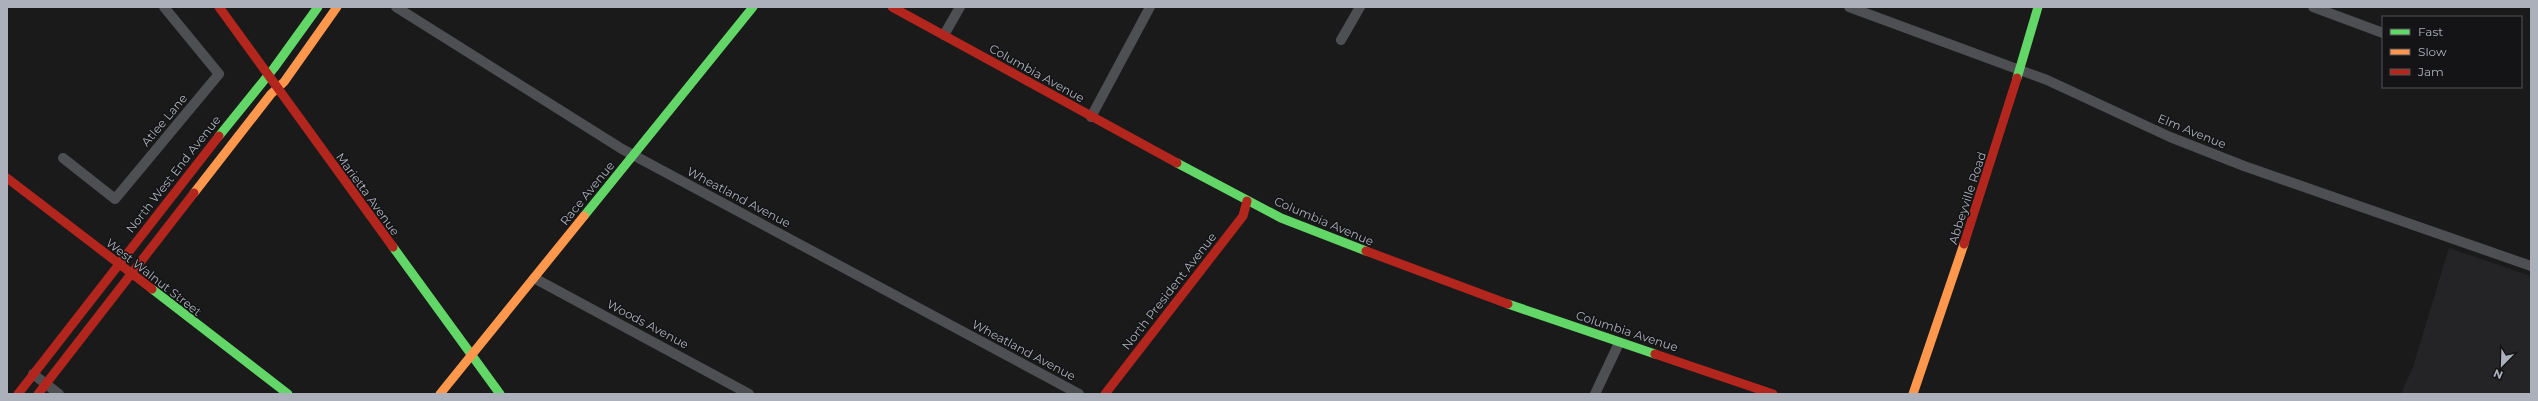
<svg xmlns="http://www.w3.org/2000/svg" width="2538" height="401" font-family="Montserrat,sans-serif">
	<rect width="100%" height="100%" fill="#1a1a1a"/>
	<path fill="#242426" d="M 2449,248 L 2531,276 L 2531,394 L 2401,394 L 2413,367 Z"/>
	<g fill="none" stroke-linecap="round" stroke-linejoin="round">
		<path stroke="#4e4f53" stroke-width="10" d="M 396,7 L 622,149 L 1079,394
			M 1849,7 L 2047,80 L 2170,137 L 2244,166 L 2531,266
			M 2313,7 L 2383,33
			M 944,35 L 960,7
			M 1341,40 L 1360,7
			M 1091,117 L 1150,7
			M 63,158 L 115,199 L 219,74 L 164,7
			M 534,278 L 749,394
			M 33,374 L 59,394
			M 1595,394 L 1619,343"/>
		<path stroke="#63d668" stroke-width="9" d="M 2017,78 L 2038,7
			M 219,136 L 274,68 L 318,7
			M 1177,163 L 1281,218 L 1366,251
			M 584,216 L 753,7
			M 393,247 L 500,394
			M 152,289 L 288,394
			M 1508,304 L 1655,354"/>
		<path stroke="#ff974d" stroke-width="9" d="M 194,193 L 271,94 L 284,82 L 337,7
			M 440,394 L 584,216
			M 1913,394 L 1964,244"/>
		<path stroke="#b3261e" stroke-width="9" d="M 219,7 L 393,247
			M 892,7 L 1177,163
			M 7,178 L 152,289
			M 1964,244 L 2017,78
			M 1366,251 L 1508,304
			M 1655,354 L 1773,394
			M 18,394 L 219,136
			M 38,394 L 194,193
			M 1105,394 L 1243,216 L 1247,201"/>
	</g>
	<g text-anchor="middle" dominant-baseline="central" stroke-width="3" stroke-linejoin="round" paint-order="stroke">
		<g font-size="12" fill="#abb0bb" stroke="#141416">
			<text transform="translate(1037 73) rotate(29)">Columbia Avenue</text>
			<text transform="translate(164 120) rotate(-50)">Atlee Lane</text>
			<text transform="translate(2192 131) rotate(22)">Elm Avenue</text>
			<text transform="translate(173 174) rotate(-52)">North West End Avenue</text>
			<text transform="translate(587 193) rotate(-51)">Race Avenue</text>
			<text transform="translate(368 194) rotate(54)">Marietta Avenue</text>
			<text transform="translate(739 197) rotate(28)">Wheatland Avenue</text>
			<text transform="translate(1967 198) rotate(-72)">Abbeyville Road</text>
			<text transform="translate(1324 221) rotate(23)">Columbia Avenue</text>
			<text transform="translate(154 277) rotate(38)">West Walnut Street</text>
			<text transform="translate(1169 291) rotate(-52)">North President Avenue</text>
			<text transform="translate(648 324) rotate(28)">Woods Avenue</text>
			<text transform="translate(1627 331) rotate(18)">Columbia Avenue</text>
			<text transform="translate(1024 350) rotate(28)">Wheatland Avenue</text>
		</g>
	</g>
	<rect width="2538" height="401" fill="none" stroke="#abb0bb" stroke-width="16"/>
	<rect x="2382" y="16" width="140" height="72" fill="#141416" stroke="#505258"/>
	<rect x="2390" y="29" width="20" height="6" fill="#63d668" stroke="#505258"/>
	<text x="2418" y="36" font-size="12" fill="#abb0bb">Fast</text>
	<rect x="2390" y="49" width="20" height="6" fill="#ff974d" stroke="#505258"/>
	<text x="2418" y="56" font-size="12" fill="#abb0bb">Slow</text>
	<rect x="2390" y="69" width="20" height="6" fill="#b3261e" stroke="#505258"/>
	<text x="2418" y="76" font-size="12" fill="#abb0bb">Jam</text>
	<g transform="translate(2502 365) rotate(203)" stroke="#141416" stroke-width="3" paint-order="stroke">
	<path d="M0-3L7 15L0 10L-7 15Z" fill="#abb0bb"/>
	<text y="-6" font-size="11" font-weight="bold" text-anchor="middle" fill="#abb0bb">N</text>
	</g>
</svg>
